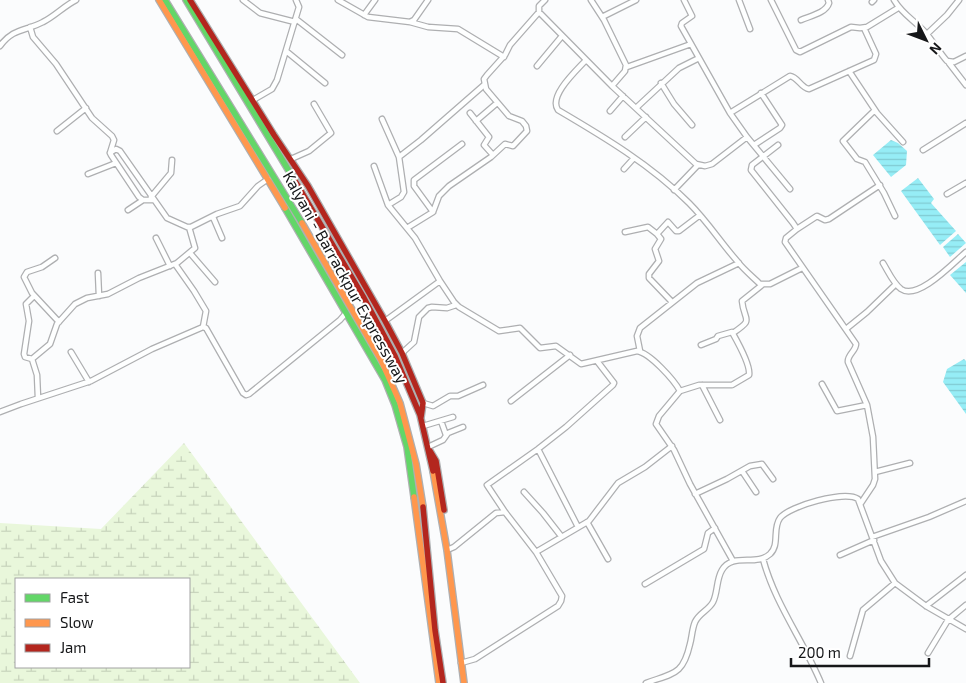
<svg xmlns="http://www.w3.org/2000/svg" width="966" height="683" font-family="'Exo 2',sans-serif">
	<defs>
		<pattern id="wetland-marsh" width="20" height="14" patternUnits="userSpaceOnUse" patternTransform="scale(1.25)"><rect width="20" height="14" fill="#e9f7db"/><path d="M1 5h8M5 5V1M11 12h8M15 12V8" fill="none" stroke="#c7d3bb"/></pattern>
		<pattern id="water-rules" width="6" height="5" patternUnits="userSpaceOnUse" patternTransform="scale(1.25)"><rect width="6" height="5" fill="#96edf6"/><path d="M0 2.5h6" fill="none" stroke="#81cad2"/></pattern>
	</defs>
	<rect width="100%" height="100%" fill="#fbfcfd"/>
	<path fill="url(#wetland-marsh)" fill-rule="evenodd" d="M 184,443 L 360,683 L 0,683 L 0,523 L 101,529 ZM 16,579 L 189,579 L 189,667 L 16,667 Z"/>
	<path fill="url(#water-rules)" d="M 891,140 L 898,143 L 907,151 L 906,165 L 891,177 L 873,155 Z
		M 918,178 L 934,199 L 931,203 L 956,231 L 940,245 L 901,191 Z
		M 958,234 L 966,243 L 950,257 L 943,247 Z
		M 966,262 L 966,293 L 950,275 Z
		M 964,359 L 966,361 L 966,414 L 943,382 L 947,369 Z"/>
	<g fill="none" stroke-linecap="round" stroke-linejoin="round">
		<defs>
			<path id="street" d="M 243,0 L 260,13 L 295,22
				M 338,0 L 368,17 L 410,22 L 414,20 L 428,0
				M 545,0 L 539,6 L 539,12 L 612,86 L 696,164 L 705,166 L 712,164 L 747,137
				M 591,0 L 604,20 L 626,65 L 625,71 L 612,86
				M 684,0 L 692,16 L 682,23 L 681,26 L 730,113 L 747,137 L 790,189
				M 739,0 L 750,29
				M 771,0 L 796,50 L 800,52 L 851,27 L 860,28 L 867,27 L 898,8
				M 894,0 C 902,14 914,20 925,32 C 933,41 939,52 947,61 L 954,62 L 966,56
				M 872,2 L 874,0
				M 364,15 L 375,0
				M 602,17 L 636,0
				M 296,19 L 342,55
				M 801,20 C 810,16 826,13 829,3 L 828,0
				M 410,22 L 428,27 L 458,29 L 504,57
				M 30,27 L 33,37 L 56,64 L 92,118 L 112,136 L 114,140 L 110,153 L 111,155 L 139,197 L 143,200 L 153,200
				M 927,34 L 947,15 L 959,0
				M 0,46 C 13,28 26,31 43,22 C 55,16 64,6 76,0
				M 286,51 L 325,83
				M 586,60 C 577,70 548,96 558,110 C 604,137 651,165 689,203 C 708,222 721,243 738,262 C 744,270 753,277 760,284 L 770,284 L 802,268
				M 949,63 L 966,85
				M 537,66 L 562,36
				M 627,67 L 691,44
				M 849,71 L 877,113 L 903,142
				M 661,83 L 674,104 L 692,125
				M 253,100 L 272,89 L 277,80 L 299,7 L 296,0
				M 636,108 L 679,68 L 699,58
				M 875,110 L 843,141 L 857,159 L 865,162 L 884,193 L 895,216
				M 610,111 L 623,96
				M 470,113 L 489,137 L 484,145 L 493,155
				M 730,113 L 790,76 C 798,77 801,88 809,89 L 874,60 L 876,54 L 864,28
				M 382,119 L 399,157 L 404,192 L 401,197 L 388,205
				M 476,121 L 497,103
				M 57,131 L 86,108
				M 625,137 L 646,117
				M 754,145 L 780,128 L 782,125 L 761,93
				M 778,145 L 752,165 L 751,170 L 793,223 L 797,229 L 786,238 L 785,242 L 856,344 C 856,351 847,355 848,362 L 867,405 L 873,437 L 875,479 L 873,485 L 861,503
				M 923,150 L 966,123
				M 110,153 L 116,149 L 120,151 L 167,218 L 187,227 L 191,227 L 217,214 L 240,206 L 258,186 L 268,179
				M 399,157 L 421,140 L 484,85
				M 291,159 L 309,151 L 331,133 L 314,104
				M 374,166 L 388,205 L 415,238 L 440,281 L 454,302 L 459,307 L 499,331 L 520,328 L 540,348 L 556,346 L 581,364 L 637,351 C 650,353 674,380 680,391 L 659,416 L 656,424 L 674,450 L 690,484 L 733,561
				M 624,169 L 634,158
				M 88,174 L 116,163
				M 674,190 L 698,165
				M 947,194 L 966,183
				M 151,197 L 171,173 L 172,160
				M 128,210 L 143,200
				M 433,212 L 414,186 L 414,180 L 462,144
				M 213,217 L 222,238
				M 407,228 L 433,212 L 439,196 L 449,186 L 491,157 L 505,144 L 513,146 L 527,131 L 526,126 L 522,121 L 509,116 L 486,89 L 484,79 L 487,75 L 505,55 L 510,45 L 539,12
				M 797,229 L 817,216 L 825,220 L 829,219 L 880,185
				M 625,232 L 648,227 L 657,234
				M 156,238 L 170,266
				M 190,253 L 215,282
				M 55,258 L 42,267 L 27,272 L 24,277 L 32,293 L 59,322
				M 883,263 C 888,271 893,283 901,289 C 918,301 954,262 966,252
				M 175,264 L 194,291 L 206,311 L 203,327
				M 98,273 L 99,296
				M 672,302 L 649,278 L 649,274 L 659,261 L 655,249 L 661,239 L 657,234 L 668,222 L 676,231 L 679,231 L 700,215
				M 385,321 L 440,281
				M 846,329 L 867,312 L 896,284
				M 733,333 C 755,318 744,322 742,301 L 762,285
				M 640,351 L 637,336 L 640,328 L 697,283 L 739,263
				M 71,352 L 89,382
				M 402,353 L 414,342 L 419,317 L 428,308 L 432,307 L 447,308 L 456,305
				M 32,359 L 25,357 L 24,354 L 29,321 L 26,304 L 34,296
				M 822,384 L 837,411 L 867,405
				M 702,385 L 720,420
				M 680,391 L 699,385 L 732,385 L 749,375 C 751,365 737,341 732,332 L 718,336 L 716,339 L 701,345
				M 38,398 L 37,375 L 32,359 L 50,344 L 57,324 L 75,304 L 87,298 L 108,294 L 139,278 L 177,263 L 195,248 L 189,227
				M 511,401 L 570,355
				M 423,403 L 433,406 L 450,396 L 458,396 L 483,385
				M 0,412 L 21,404 L 91,381 L 152,349 L 203,327 L 206,328 L 243,393 L 246,395 L 249,394 L 340,320 L 346,313
				M 441,421 L 446,435
				M 423,426 L 453,417
				M 428,447 L 443,440 L 448,433 L 463,427
				M 742,471 L 756,492
				M 875,472 L 910,463
				M 524,492 L 543,513 L 561,536
				M 695,494 L 727,479 L 750,466 L 762,464 L 773,479
				M 505,512 L 487,485 L 538,449
				M 587,522 L 608,559
				M 578,527 L 538,449 L 566,427 L 613,385 L 614,383 L 597,361
				M 872,537 L 929,517 L 966,501
				M 447,550 L 454,547 L 496,513 L 505,512 L 536,552 L 562,596 L 561,601 L 558,606 L 475,659 L 461,663
				M 536,552 L 589,521 L 618,483 L 645,467 L 672,446
				M 840,555 L 874,540
				M 763,559 C 775,604 803,640 821,683
				M 645,584 L 704,549 L 708,533 L 715,528
				M 926,606 L 966,575
				M 928,653 L 948,620 L 966,605
				M 850,656 L 863,610 L 895,583
				M 646,683 C 674,673 683,675 690,644 C 692,637 692,629 695,622 C 699,613 709,610 713,602 C 718,592 716,580 722,570 C 733,552 756,567 770,554 C 780,545 772,529 780,518 C 789,506 845,490 858,499 L 881,561 L 895,583 L 926,606 L 966,629"/>
			<path id="fast" d="M 165,0 L 302,223
				M 186,0 L 295,181
				M 285,208 L 385,380 L 395,405 L 407,447 L 414,497"/>
			<path id="slow" d="M 159,0 L 285,208
				M 302,223 L 381,360 L 400,403 L 416,464 L 423,507
				M 433,471 L 447,550 L 464,683
				M 414,497 L 439,683"/>
			<path id="jam" d="M 190,0 L 274,135 L 308,186 L 385,321 L 402,353 L 423,403 L 421,417
				M 295,181 L 364,298 L 395,356 L 420,415 L 433,471
				M 430,451 L 436,461 L 444,510
				M 423,507 L 435,630 L 443,683"/>
		</defs>
		<use href="#street" stroke="#aeafb1" stroke-width="7"/>
		<use href="#fast" stroke="#aeafb1" stroke-width="8"/>
		<use href="#slow" stroke="#aeafb1" stroke-width="8"/>
		<use href="#jam" stroke="#aeafb1" stroke-width="8"/>
		<use href="#street" stroke="#feffff" stroke-width="4.5"/>
		<use href="#fast" stroke="#63d668" stroke-width="5.5"/>
		<use href="#slow" stroke="#ff974d" stroke-width="5.5"/>
		<use href="#jam" stroke="#b3261e" stroke-width="5.5"/>
	</g>
	<g text-anchor="middle" dominant-baseline="central" stroke-width="4" stroke-linejoin="round" paint-order="stroke">
		<g font-size="16" fill="#161719" stroke="#fff">
			<text transform="translate(346 277) rotate(61)">Kalyani - Barrackpur Expressway</text>
		</g>
	</g>
	<rect x="15" y="578" width="175" height="90" fill="#ffffff" stroke="#a2a2a3"/>
	<rect x="25" y="594" width="25" height="8" fill="#63d668" stroke="#a2a2a3"/>
	<text x="60" y="603" font-size="15" fill="#161719">Fast</text>
	<rect x="25" y="619" width="25" height="8" fill="#ff974d" stroke="#a2a2a3"/>
	<text x="60" y="628" font-size="15" fill="#161719">Slow</text>
	<rect x="25" y="644" width="25" height="8" fill="#b3261e" stroke="#a2a2a3"/>
	<text x="60" y="653" font-size="15" fill="#161719">Jam</text>
	<g transform="translate(926 40) rotate(132)" stroke="#ffffff" stroke-width="4" paint-order="stroke">
	<path d="M0-4L9 19L0 12L-9 19Z" fill="#161719"/>
	<text y="-8" font-size="14" font-weight="bold" text-anchor="middle" fill="#161719">N</text>
	</g>
	<path d="M791 658v8h138v-8" fill="none" stroke="#161719" stroke-width="2.5"/>
	<text x="798" y="658" font-size="15" fill="#161719" stroke="#ffffff" stroke-width="4" paint-order="stroke">200 m</text>
</svg>
